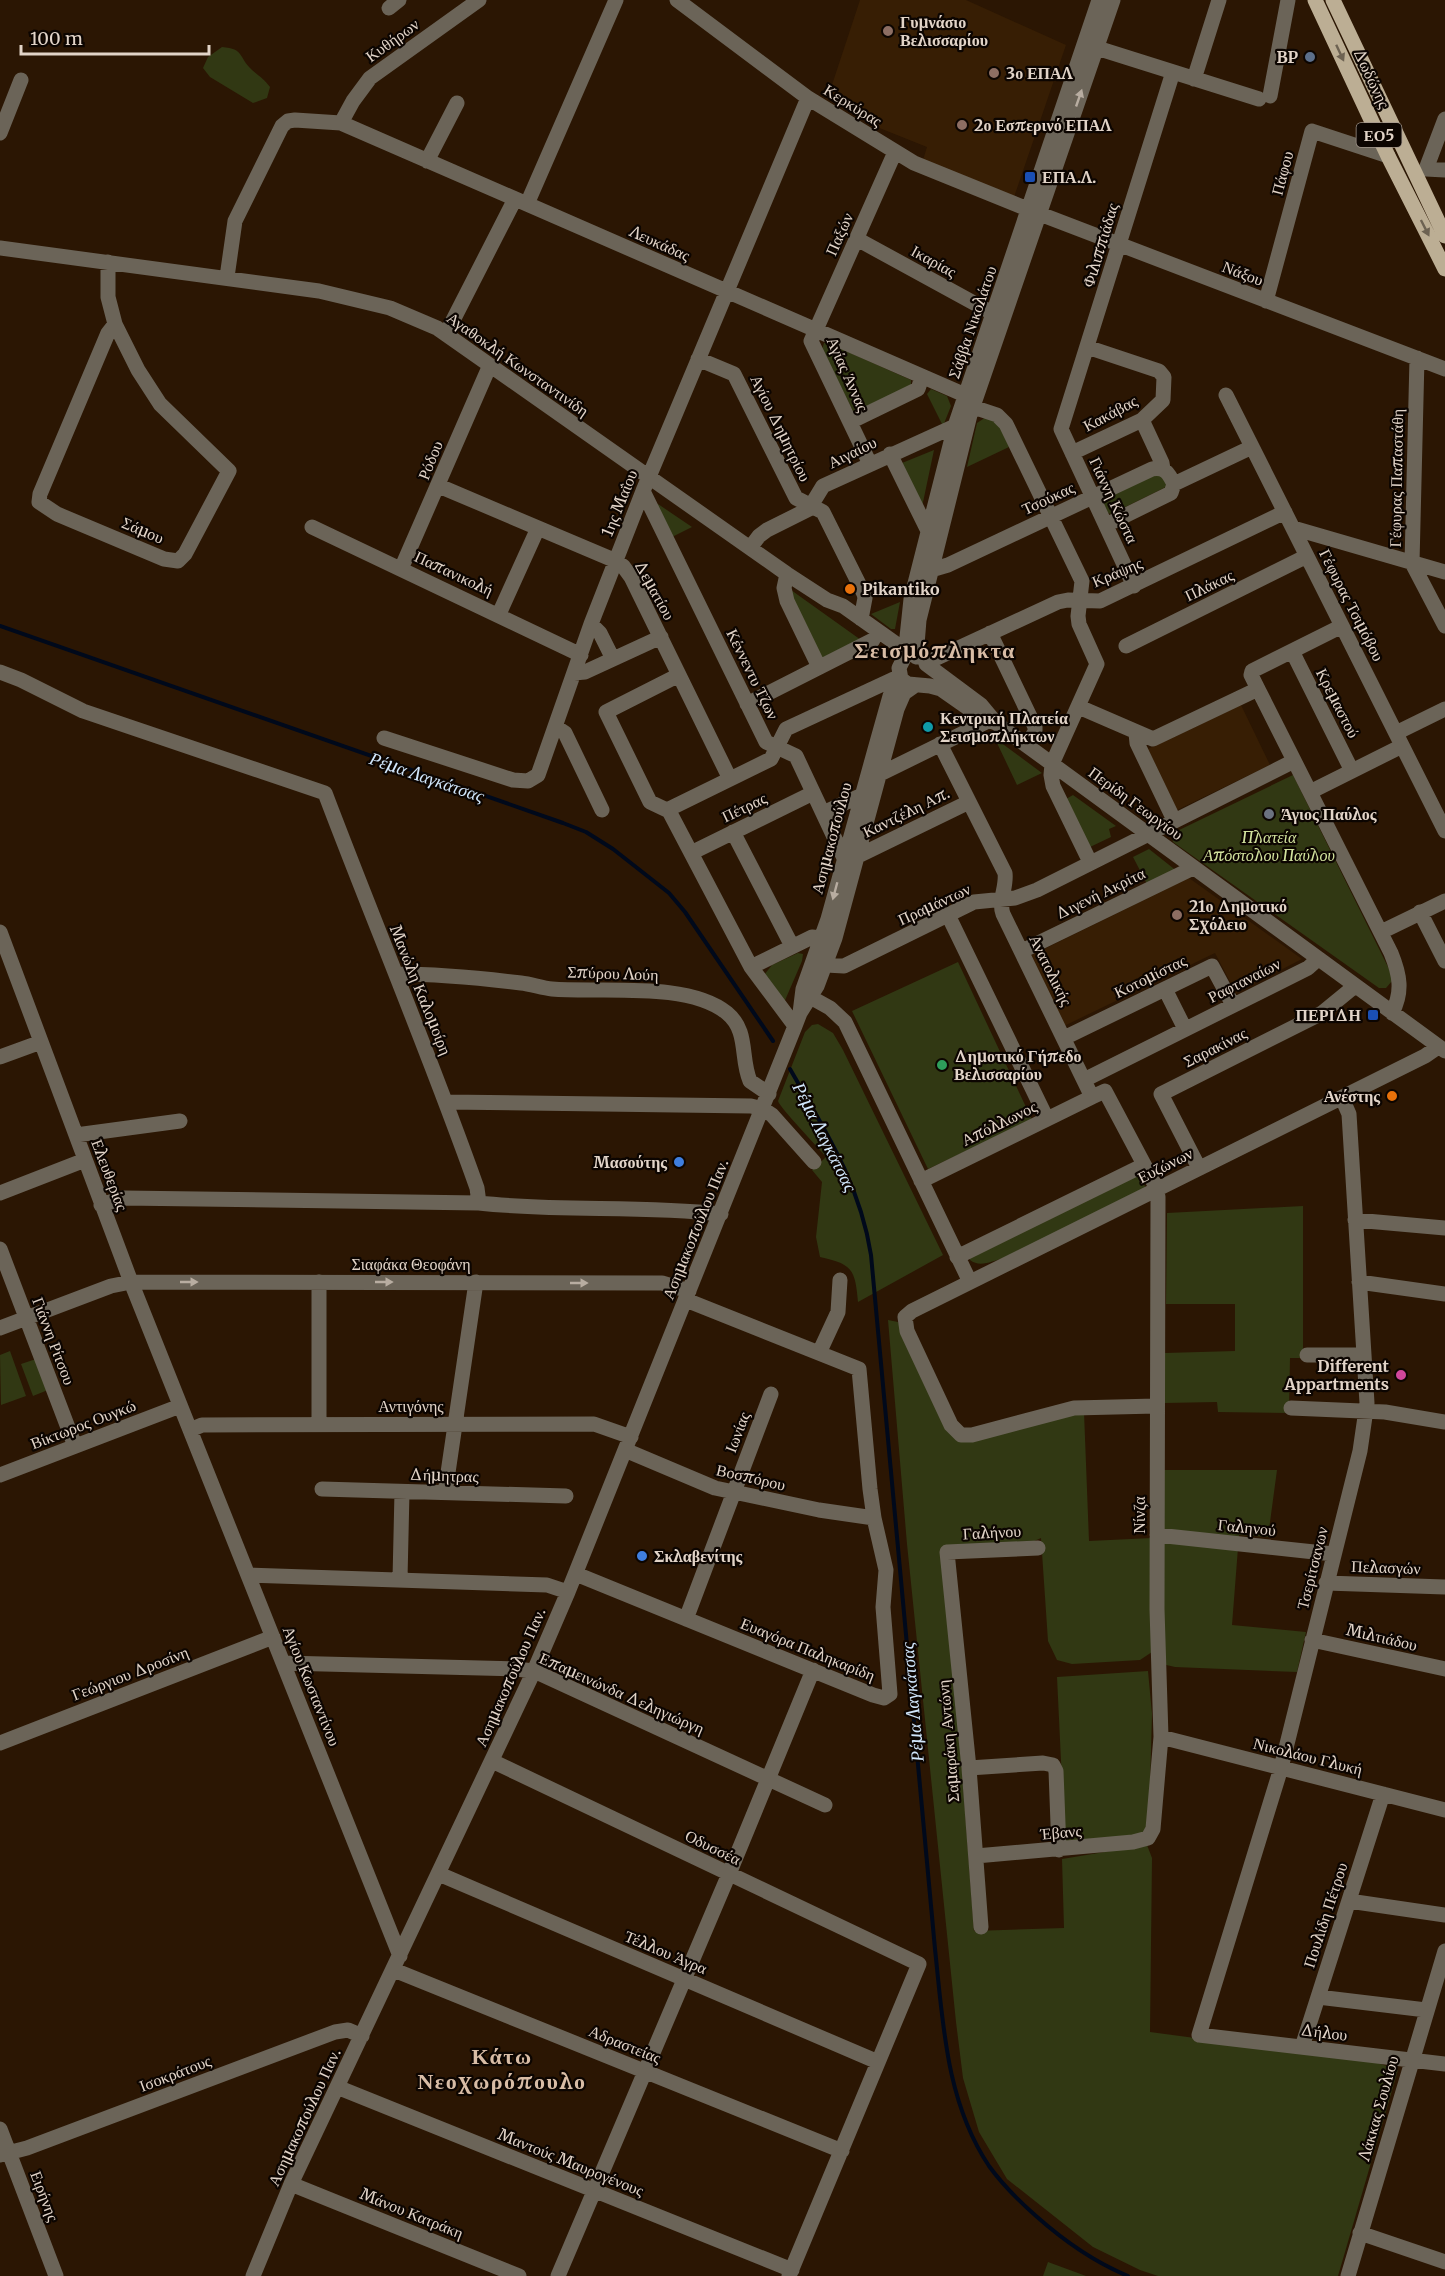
<svg xmlns="http://www.w3.org/2000/svg" width="1445" height="2276" font-family="Merriweather,serif">
	<rect width="100%" height="100%" fill="#2b1603"/>
	<path fill="#371e04" d="M 860,0 L 966,0 L 1066,45 L 1014,197 L 923,160 L 927,147 L 872,125 L 829,94 Z
		M 1241,705 L 1270,765 L 1177,810 L 1148,749 Z
		M 1189,878 L 1302,959 L 1236,993 L 1215,953 L 1064,1026 L 1030,956 Z"/>
	<path fill="#313813" d="M 222,47 C 245,49 238,57 252,70 C 259,76 264,79 270,87 L 267,98 L 253,103 L 210,77 L 203,68 L 208,57 Z
		M 824,343 L 828,343 L 911,380 L 911,388 L 855,415 L 822,350 Z
		M 931,389 L 947,396 L 951,406 L 943,426 L 927,394 Z
		M 986,417 L 999,424 L 1009,447 L 967,467 L 977,423 Z
		M 934,450 L 922,507 L 902,463 Z
		M 1152,475 L 1161,476 L 1170,485 L 1111,514 L 1108,513 L 1101,501 L 1102,500 Z
		M 658,504 L 692,527 L 670,538 L 655,507 Z
		M 791,590 L 861,640 L 826,657 L 818,657 L 789,598 Z
		M 900,602 L 895,629 L 891,629 L 871,614 Z
		M 1000,742 L 1042,773 L 1017,785 L 997,743 Z
		M 1293,775 L 1390,971 L 1392,981 L 1386,988 L 1379,988 L 1173,842 L 1172,836 L 1175,832 Z
		M 1073,795 L 1116,826 L 1109,829 L 1111,837 L 1090,847 L 1066,799 Z
		M 1149,849 L 1178,872 L 1148,886 L 1133,857 Z
		M 798,953 L 803,954 L 802,961 L 783,1005 L 764,975 L 772,965 Z
		M 958,962 L 1032,1120 L 928,1169 L 852,1011 Z
		M 818,1024 L 833,1033 L 843,1050 L 943,1255 L 858,1302 C 855,1270 853,1264 820,1257 L 816,1237 L 822,1182 L 812,1170 L 826,1157 C 819,1148 780,1108 778,1101 L 805,1032 L 812,1025 Z
		M 1138,1173 L 1147,1190 L 1004,1258 C 992,1261 980,1268 970,1260 L 970,1258 Z
		M 1303,1206 L 1303,1358 L 1290,1358 L 1289,1413 L 1218,1412 L 1217,1402 L 1164,1403 L 1165,1353 L 1235,1351 L 1235,1304 L 1166,1304 L 1167,1213 Z
		M 888,1320 L 898,1322 L 948,1432 L 1084,1412 L 1089,1541 L 1152,1538 L 1152,1652 L 1140,1660 L 1072,1664 L 1057,1660 L 1048,1641 L 1041,1538 L 1032,1542 L 942,1549 L 956,1689 L 974,1931 L 1064,1928 L 1062,1859 L 1147,1845 L 1152,1858 L 1150,2032 L 1375,2062 L 1398,2070 L 1338,2276 L 1158,2276 L 1140,2270 L 1093,2247 L 1007,2179 L 979,2132 L 963,2078 L 956,2022 L 907,1544 Z
		M 10,1351 L 26,1396 L 1,1405 L 0,1355 Z
		M 36,1359 L 48,1390 L 33,1396 L 21,1364 Z
		M 1162,1470 L 1277,1470 L 1268,1537 L 1239,1535 L 1232,1625 L 1306,1632 L 1297,1672 L 1175,1667 L 1162,1664 Z
		M 1148,1671 L 1152,1714 L 1149,1822 L 1141,1836 L 1065,1844 L 1057,1677 Z
		M 1048,2262 L 1086,2276 L 1043,2276 Z"/>
	<g fill="none" stroke-linecap="round" stroke-linejoin="round">
		<path stroke="#00091b" stroke-width="4" d="M 0,626 L 563,823 L 586,832 L 613,849 L 669,893 L 685,912 L 773,1041
			M 790,1069 C 825,1130 860,1184 871,1255 L 935,1949 C 943,2023 946,2102 989,2166 C 1002,2184 1019,2201 1036,2216 C 1063,2240 1094,2262 1128,2276"/>
		<path stroke="#6b6458" stroke-width="15" d="M 677,0 L 808,98 L 914,163 L 1040,214 L 1445,369
			M 389,8 L 399,0
			M 1097,48 L 1259,99
			M 1194,79 L 1219,0
			M 1270,96 L 1288,0
			M 1445,119 L 1426,169 L 1445,170
			M 341,123 L 353,101 L 370,78 L 479,0
			M 0,133 L 21,80
			M 427,161 L 457,103
			M 527,204 L 616,0
			M 857,239 L 994,314
			M 0,248 L 319,291 L 390,308 L 437,328 L 787,574 L 827,600 L 843,606 L 905,650
			M 108,262 L 108,297 L 115,324 L 108,333 L 40,494 L 39,502 L 57,514 L 164,559 L 178,561 L 185,554 L 229,471 L 160,404 L 138,370 L 115,324
			M 227,277 L 235,221 L 282,126 L 288,121 L 295,120 L 341,123 L 965,395 L 976,408 L 997,415 L 1006,424 L 1082,581 L 1078,616 L 1079,624 L 1097,664 L 1052,764 L 1051,775 L 1053,786 L 1090,862
			M 1266,301 L 1312,131 L 1388,156
			M 446,334 L 515,199
			M 1417,358 L 1412,563 L 1445,626
			M 698,359 L 734,374 L 796,498 L 823,512 L 864,594 L 865,598 L 861,619
			M 1226,395 L 1445,831
			M 1142,420 L 1162,463 L 1163,469
			M 850,422 L 918,389 L 922,377
			M 1072,453 L 1142,420 L 1163,400 L 1164,377 L 1159,371 L 1087,347
			M 890,454 L 928,531
			M 870,464 L 811,341 L 895,152
			M 1174,484 L 1252,447
			M 439,486 L 616,561 L 623,566 L 631,577 L 730,779
			M 643,491 L 766,742 L 796,756 L 844,858
			M 312,527 L 581,655
			M 1293,528 L 1445,572
			M 750,548 L 759,536 L 767,530 L 809,509 L 823,486 L 955,426
			M 401,569 L 490,365
			M 931,570 L 948,565 L 1152,469 C 1165,466 1169,474 1174,484 L 1171,493 L 1106,525
			M 787,574 L 784,588 L 787,601 L 819,667
			M 1134,586 L 1061,429 L 1173,72
			M 499,614 L 538,528
			M 591,624 L 600,633 L 613,659
			M 990,633 L 1035,727 L 1035,732 L 1026,745
			M 1126,646 L 1307,556
			M 1292,651 L 1352,771
			M 916,657 L 919,620 L 970,415 L 1113,0
			M 926,663 L 1058,602 L 1068,600 L 1100,601 L 1285,512
			M 926,664 L 981,705 L 996,723 L 1445,1051
			M 0,672 L 21,680 L 83,711 L 325,793 C 375,925 430,1055 477,1188 L 479,1203
			M 574,673 L 585,672 L 661,637
			M 679,675 L 606,712 L 650,802 L 669,811 L 751,967 L 795,1026
			M 1258,689 L 1391,953 C 1400,975 1403,992 1392,1013
			M 747,704 L 873,640
			M 1079,707 L 1153,739 L 1258,689 L 1251,675 L 1252,671 L 1342,626
			M 996,723 L 981,717 L 941,689 L 930,686 L 908,684 L 901,679 L 899,668 L 905,656 L 911,599 L 955,426 L 1099,0
			M 556,727 L 565,733 L 602,810
			M 1136,733 L 1137,743 L 1174,820
			M 1396,733 L 1445,709
			M 384,738 L 513,780 L 528,781 L 538,775 L 591,624 L 643,491 L 808,98
			M 940,744 L 1005,873 C 1007,887 998,900 1003,914 L 1092,1097 L 1105,1091 L 1156,1187 L 1158,1197 L 1157,1609 L 1161,1737 L 1153,1829 L 1148,1838 L 1133,1842 L 976,1856
			M 880,774 L 988,721
			M 1310,792 L 1402,746
			M 667,810 L 771,759 L 786,729 L 898,677
			M 823,813 L 862,795
			M 733,832 L 792,946
			M 691,853 L 813,793
			M 858,856 L 969,802
			M 1420,912 L 1445,961
			M 948,915 L 1047,1119
			M 0,932 L 131,1282 L 400,1956
			M 1381,932 L 1445,901
			M 1022,951 L 1193,868
			M 826,965 L 844,966 L 974,902 L 1015,898 L 1037,890 L 1294,761
			M 751,967 L 812,937 L 822,938
			M 397,974 C 438,974 480,978 521,983 C 531,984 542,988 552,989 C 601,993 688,981 727,1013 C 749,1031 740,1058 750,1081 L 769,1094
			M 1165,989 L 1185,1029
			M 812,998 L 830,1008 L 845,1022 L 970,1282
			M 800,1013 L 803,989 L 828,919 L 874,753 L 890,696 L 899,674
			M 1064,1038 L 1212,966 L 1233,1005
			M 0,1057 L 41,1042
			M 1084,1080 L 1308,968 L 1318,959
			M 1342,1098 L 1349,1114 L 1367,1403 L 1360,1451 L 1281,1768 L 1199,2035 L 1445,2064
			M 447,1102 L 751,1106 L 763,1109 L 772,1115 L 814,1162
			M 76,1135 L 180,1121
			M 1199,1168 L 1161,1094 L 1322,1013 L 1355,986
			M 921,1181 L 1092,1097
			M 0,1193 L 85,1160
			M 101,1205 L 123,1198 L 479,1203 C 559,1212 640,1205 721,1214
			M 1355,1220 L 1445,1228
			M 0,1249 L 75,1446
			M 957,1257 L 1144,1165
			M 319,1282 L 319,1424
			M 1359,1282 L 1445,1294
			M 0,1328 L 111,1286 L 131,1282 L 662,1283 L 689,1291
			M 819,1353 L 838,1312 L 840,1280
			M 1307,1355 L 1364,1355
			M 1156,1406 L 1074,1408 L 972,1435 L 961,1435 L 951,1425 L 907,1331 L 905,1317 L 912,1311 L 1425,1056 L 1438,1047
			M 1291,1408 L 1385,1412 L 1445,1422
			M 190,1430 L 202,1425 L 594,1424 L 631,1437
			M 625,1450 L 715,1488 L 819,1510 L 874,1518
			M 0,1475 L 180,1406
			M 322,1489 L 566,1496
			M 445,1493 L 476,1282
			M 1157,1535 L 1333,1554
			M 576,1574 L 873,1695 L 884,1698 L 890,1694 L 883,1607 L 886,1570 L 874,1518 L 870,1489 L 859,1369 L 686,1300
			M 248,1575 L 547,1585 L 568,1592
			M 400,1579 L 402,1492
			M 1326,1583 L 1445,1587
			M 686,1619 L 771,1394
			M 1312,1640 L 1445,1669
			M 284,1663 L 516,1669 L 534,1671 L 825,1805
			M 1161,1737 L 1445,1810
			M 0,1743 L 273,1637
			M 492,1761 L 919,1964 L 789,2276
			M 969,1768 L 1043,1763 L 1053,1765 L 1056,1771 L 1059,1850
			M 439,1874 L 878,2062
			M 1349,1901 L 1445,1915
			M 981,1927 L 969,1768 L 947,1552 L 1038,1548
			M 394,1970 L 842,2151
			M 1318,1997 L 1426,2010
			M 1302,2047 L 1383,1794
			M 337,2087 L 792,2270
			M 0,2129 L 56,2276
			M 0,2155 L 27,2148 L 335,2032 L 348,2030 L 362,2036
			M 291,2184 L 519,2276
			M 1360,2233 L 1445,2262
			M 253,2276 L 291,2184 L 534,1671 L 568,1592 L 795,1026 L 800,1013 L 817,986 L 835,938 L 897,709 L 904,693 L 914,686
			M 558,2276 L 729,1874 L 813,1670
			M 1348,2276 L 1445,1951"/>
		<path stroke="#bcae94" stroke-width="15" d="M 1315,0 L 1388,156 L 1445,269
			M 1333,0 L 1445,236"/>
	</g>
	<defs><path id="oneway-solid" d="M-6-.8H1V-3.2L6.5 0L1 3.2V.8H-6Z" transform="scale(1.5)"/></defs>
	<g fill="#6d6252">
		<use href="#oneway-solid" transform="translate(1340 53) rotate(65)"/>
		<use href="#oneway-solid" transform="translate(1425 228) rotate(63)"/>
	</g>
	<g fill="#b8ada1">
		<use href="#oneway-solid" transform="translate(1079 98) rotate(-71)"/>
		<use href="#oneway-solid" transform="translate(835 891) rotate(105)"/>
		<use href="#oneway-solid" transform="translate(189 1282)"/>
		<use href="#oneway-solid" transform="translate(384 1282)"/>
		<use href="#oneway-solid" transform="translate(579 1283)"/>
	</g>
	<g fill="#8d6e63" stroke="#0c0501" stroke-width="2">
		<circle cx="888" cy="31" r="6"/>
		<circle cx="994" cy="73" r="6"/>
		<circle cx="962" cy="125" r="6"/>
		<circle cx="1177" cy="915" r="6"/>
	</g>
	<circle fill="#5c6f8a" stroke="#0c0501" stroke-width="2" cx="1310" cy="57" r="6"/>
	<g fill="#1a4fb4" stroke="#0c0501" stroke-width="2">
		<rect x="1024" y="171" width="12" height="12" rx="3"/>
		<rect x="1367" y="1009" width="12" height="12" rx="3"/>
	</g>
	<g fill="#e8710a" stroke="#0c0501" stroke-width="2">
		<circle cx="850" cy="589" r="6"/>
		<circle cx="1392" cy="1096" r="6"/>
	</g>
	<circle fill="#0f9aa8" stroke="#0c0501" stroke-width="2" cx="928" cy="727" r="6"/>
	<circle fill="#6b7280" stroke="#0c0501" stroke-width="2" cx="1269" cy="814" r="6"/>
	<circle fill="#2e9e5b" stroke="#0c0501" stroke-width="2" cx="942" cy="1065" r="6"/>
	<g fill="#3f7fe0" stroke="#0c0501" stroke-width="2">
		<circle cx="679" cy="1162" r="6"/>
		<circle cx="642" cy="1556" r="6"/>
	</g>
	<circle fill="#d1479c" stroke="#0c0501" stroke-width="2" cx="1401" cy="1375" r="6"/>
	<g text-anchor="middle" dominant-baseline="central" stroke-width="4.5" stroke-linejoin="round" paint-order="stroke">
		<rect fill="#0c0501" stroke="#a2968c" stroke-width="1.5" x="1356.5" y="123" width="45" height="24" rx="4.5"/>
		<g font-size="15" font-weight="bold" fill="#e2d4c8">
			<text x="1379" y="135">ΕΟ5</text>
		</g>
		<g font-size="16" font-weight="bold" fill="#e2d4c8" stroke="#0c0501" text-anchor="start">
			<text x="900" y="22">Γυμνάσιο<tspan x="900" dy="18">Βελισσαρίου</tspan></text>
			<text x="1298" y="57" text-anchor="end">BP</text>
			<text x="1006" y="73">3ο ΕΠΑΛ</text>
			<text x="974" y="125">2ο Εσπερινό ΕΠΑΛ</text>
			<text x="1042" y="177">ΕΠΑ.Λ.</text>
			<text x="862" y="589">Pikantiko</text>
			<text x="940" y="718">Κεντρική Πλατεία<tspan x="940" dy="18">Σεισμοπλήκτων</tspan></text>
			<text x="1281" y="814">Άγιος Παύλος</text>
			<text x="1189" y="906">21ο Δημοτικό<tspan x="1189" dy="18">Σχόλειο</tspan></text>
			<text x="1361" y="1015" text-anchor="end">ΠΕΡΙΔΗ</text>
			<text x="954" y="1056">Δημοτικό Γήπεδο<tspan x="954" dy="18">Βελισσαρίου</tspan></text>
			<text x="1380" y="1096" text-anchor="end">Ανέστης</text>
			<text x="667" y="1162" text-anchor="end">Μασούτης</text>
			<text x="1389" y="1366" text-anchor="end">Different<tspan x="1389" dy="18">Appartments</tspan></text>
			<text x="654" y="1556">Σκλαβενίτης</text>
		</g>
		<g font-size="16" fill="#e2d4c8" stroke="#0c0501">
			<text transform="translate(392 40) rotate(-36)">Κυθήρων</text>
			<text transform="translate(1372 78) rotate(65)">Δωδώνης</text>
			<text transform="translate(853 105) rotate(32)">Κερκύρας</text>
			<text transform="translate(1282 173) rotate(-75)">Πάφου</text>
			<text transform="translate(839 234) rotate(-66)">Παξών</text>
			<text transform="translate(660 243) rotate(24)">Λευκάδας</text>
			<text transform="translate(1100 245) rotate(-73)">Φιλιππιάδας</text>
			<text transform="translate(934 261) rotate(29)">Ικαρίας</text>
			<text transform="translate(1243 273) rotate(21)">Νάξου</text>
			<text transform="translate(972 322) rotate(-71)">Σάββα Νικολάτου</text>
			<text transform="translate(518 364) rotate(35)">Αγαθοκλή Κωνσταντινίδη</text>
			<text transform="translate(848 374) rotate(66)">Αγίας Άννας</text>
			<text transform="translate(1110 413) rotate(-28)">Κακάβας</text>
			<text transform="translate(781 428) rotate(64)">Αγίου Δημητρίου</text>
			<text transform="translate(852 452) rotate(-26)">Αιγαίου</text>
			<text transform="translate(430 460) rotate(-68)">Ρόδου</text>
			<text transform="translate(1396 478) rotate(-89)">Γέφυρας Παπαστάθη</text>
			<text transform="translate(1048 498) rotate(-25)">Τσούκας</text>
			<text transform="translate(1114 500) rotate(65)">Γιάννη Κώστα</text>
			<text transform="translate(619 503) rotate(-68)">1ης Μαΐου</text>
			<text transform="translate(143 530) rotate(23)">Σάμου</text>
			<text transform="translate(1117 572) rotate(-23)">Κράψης</text>
			<text transform="translate(454 573) rotate(25)">Παπανικολή</text>
			<text transform="translate(1209 585) rotate(-26)">Πλάκας</text>
			<text transform="translate(655 590) rotate(61)">Δεματίου</text>
			<text transform="translate(1352 605) rotate(63)">Γέφυρας Τσιμόβου</text>
			<text transform="translate(753 674) rotate(64)">Κέννεντυ Τζων</text>
			<text transform="translate(1338 703) rotate(63)">Κρεμαστού</text>
			<text transform="translate(1136 803) rotate(36)">Περίδη Γεωργίου</text>
			<text transform="translate(744 807) rotate(-26)">Πέτρας</text>
			<text transform="translate(906 812) rotate(-26)">Καντζέλη Απ.</text>
			<text transform="translate(831 838) rotate(-75)">Ασημακοπούλου</text>
			<text transform="translate(1100 893) rotate(-26)">Διγενή Ακρίτα</text>
			<text transform="translate(934 904) rotate(-25)">Πραμάντων</text>
			<text transform="translate(1051 970) rotate(64)">Ανατολικής</text>
			<text transform="translate(613 973) rotate(2)">Σπύρου Λούη</text>
			<text transform="translate(1150 976) rotate(-26)">Κοτομίστας</text>
			<text transform="translate(1244 980) rotate(-27)">Ραφταναίων</text>
			<text transform="translate(421 990) rotate(68)">Μανώλη Καλομοίρη</text>
			<text transform="translate(1215 1047) rotate(-27)">Σαρακίνας</text>
			<text transform="translate(999 1123) rotate(-26)">Απόλλωνος</text>
			<text transform="translate(1165 1165) rotate(-27)">Ευζώνων</text>
			<text transform="translate(110 1175) rotate(69)">Ελευθερίας</text>
			<text transform="translate(695 1229) rotate(-68)">Ασημακοπούλου Παν.</text>
			<text x="411" y="1264">Σιαφάκα Θεοφάνη</text>
			<text transform="translate(54 1341) rotate(69)">Γιάννη Ρίτσου</text>
			<text x="411" y="1406">Αντιγόνης</text>
			<text transform="translate(83 1424) rotate(-21)">Βίκτωρος Ουγκώ</text>
			<text transform="translate(737 1432) rotate(-69)">Ιωνίας</text>
			<text transform="translate(444 1475) rotate(2)">Δήμητρας</text>
			<text transform="translate(751 1477) rotate(13)">Βοσπόρου</text>
			<text transform="translate(1139 1515) rotate(-90)">Νίνζα</text>
			<text transform="translate(1247 1527) rotate(6)">Γαληνού</text>
			<text transform="translate(992 1532) rotate(-3)">Γαλήνου</text>
			<text transform="translate(1386 1567) rotate(2)">Πελασγών</text>
			<text transform="translate(1312 1568) rotate(-76)">Τσερίτσανων</text>
			<text transform="translate(1382 1637) rotate(13)">Μιλτιάδου</text>
			<text transform="translate(808 1649) rotate(22)">Ευαγόρα Παληκαρίδη</text>
			<text transform="translate(130 1673) rotate(-21)">Γεώργιου Δροσίνη</text>
			<text transform="translate(510 1677) rotate(-66)">Ασημακοπούλου Παν.</text>
			<text transform="translate(312 1686) rotate(68)">Αγίου Κωσταντίνου</text>
			<text transform="translate(622 1693) rotate(24)">Επαμεινώνδα Δεληγιώργη</text>
			<text transform="translate(948 1741) rotate(-95)">Σαμαράκη Αντώνη</text>
			<text transform="translate(1308 1756) rotate(14)">Νικολάου Γλυκή</text>
			<text transform="translate(1061 1832) rotate(-5)">Έβανς</text>
			<text transform="translate(713 1847) rotate(26)">Οδυσσέα</text>
			<text transform="translate(1325 1915) rotate(-72)">Πουλίδη Πέτρου</text>
			<text transform="translate(666 1952) rotate(23)">Τέλλου Άγρα</text>
			<text transform="translate(1324 2032) rotate(7)">Δήλου</text>
			<text transform="translate(625 2044) rotate(22)">Αδραστείας</text>
			<text transform="translate(175 2073) rotate(-21)">Ισοκράτους</text>
			<text transform="translate(1378 2108) rotate(-74)">Λάκκας Σουλίου</text>
			<text transform="translate(304 2117) rotate(-65)">Ασημακοπούλου Παν.</text>
			<text transform="translate(571 2162) rotate(22)">Μαντούς Μαυρογένους</text>
			<text transform="translate(45 2196) rotate(69)">Ειρήνης</text>
			<text transform="translate(412 2213) rotate(22)">Μάνου Κατράκη</text>
		</g>
		<g font-size="16" font-style="italic" fill="#d3e39e" stroke="#0c0501">
			<text x="1269" y="837">Πλατεία<tspan x="1269" dy="18">Απόστολου Παύλου</tspan></text>
		</g>
		<g font-size="18" font-style="italic" fill="#d1e6fb" stroke="#0c0501">
			<text transform="translate(427 777) rotate(19)">Ρέμα Λαγκάτσας</text>
			<text transform="translate(825 1137) rotate(63)">Ρέμα Λαγκάτσας</text>
			<text transform="translate(912 1702) rotate(-95)">Ρέμα Λαγκάτσας</text>
		</g>
		<g font-size="22" font-weight="bold" letter-spacing="1.5" fill="#d8bca5" stroke="#0c0501">
			<text x="935" y="650">Σεισμόπληκτα</text>
			<text x="502" y="2056">Κάτω<tspan x="502" dy="25">Νεοχωρόπουλο</tspan></text>
		</g>
	</g>
	<path d="M21 45v9h188v-9" fill="none" stroke="#e2d4c8" stroke-width="3"/>
	<text x="30" y="45" font-size="18" fill="#e2d4c8" stroke="#0c0501" stroke-width="4.5" paint-order="stroke">100 m</text>
</svg>
